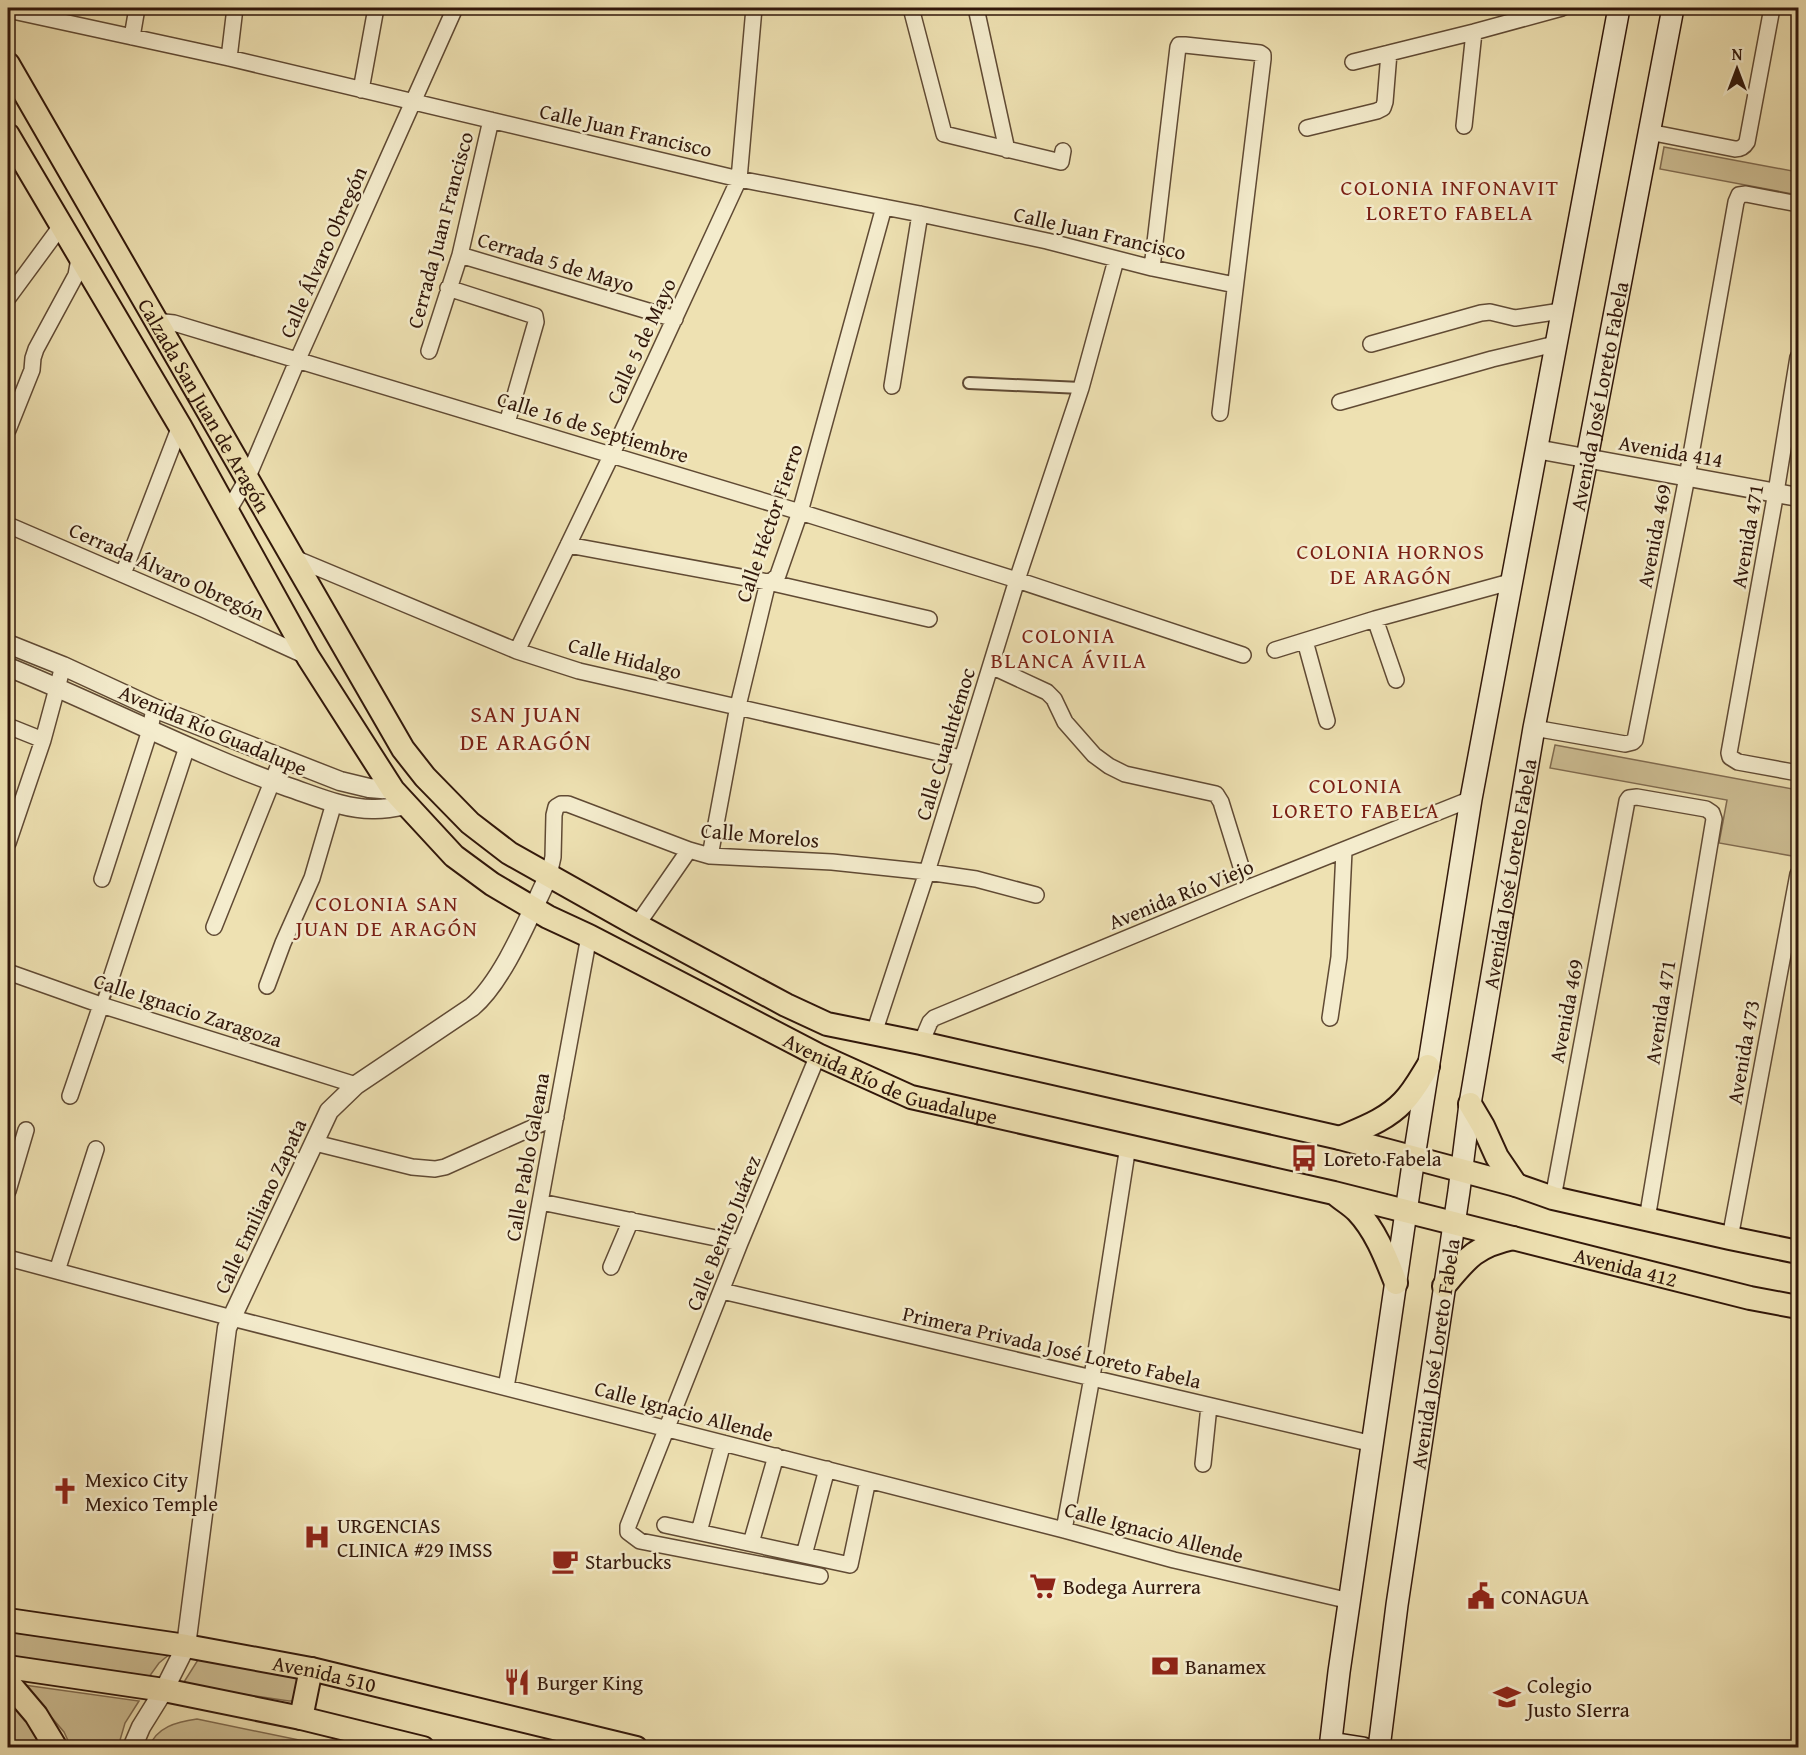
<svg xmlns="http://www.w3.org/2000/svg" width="1806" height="1755" font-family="'Gentium Book Plus',serif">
	<rect width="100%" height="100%" fill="#eee1b2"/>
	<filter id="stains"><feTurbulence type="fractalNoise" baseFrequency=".00333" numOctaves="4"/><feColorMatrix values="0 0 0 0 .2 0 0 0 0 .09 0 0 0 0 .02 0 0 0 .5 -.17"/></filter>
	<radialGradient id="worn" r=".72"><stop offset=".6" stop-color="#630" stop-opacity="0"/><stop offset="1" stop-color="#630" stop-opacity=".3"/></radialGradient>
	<path fill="#cebf95" stroke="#806b50" stroke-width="1.5" d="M 1664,147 L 1798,172 L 1798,195 L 1660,169 Z
		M 1555,745 L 1798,790 L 1798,857 L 1719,843 L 1727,800 L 1550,768 Z
		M 8,1632 L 171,1653 L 159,1663 L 149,1677 L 8,1659 Z
		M 201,1655 L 294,1670 L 301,1680 L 299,1701 L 289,1701 L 187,1686 L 184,1682 Z
		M 24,1685 L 139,1701 L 125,1723 L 118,1747 L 71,1747 L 64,1732 Z
		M 8,1697 L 22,1712 L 47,1747 L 8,1747 Z
		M 197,1719 L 333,1747 L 149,1747 C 157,1727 176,1722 197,1719 Z"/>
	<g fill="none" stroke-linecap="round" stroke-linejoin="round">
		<defs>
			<path id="pedestrian" d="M 969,383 L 1081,388
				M 101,1005 L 111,978"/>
			<path id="minor" d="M 911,8 L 944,134 L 1061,162 L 1063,151
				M 976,8 L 1007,150
				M 8,10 L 229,58 L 739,179 L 920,214 L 1047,241 L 1152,268 L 1235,285
				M 132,37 L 137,8
				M 229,58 L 235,8
				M 1353,62 L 1474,32 L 1562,8
				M 361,90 L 376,8
				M 1464,126 L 1474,32
				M 1307,128 L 1377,111 L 1383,108 L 1385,102 L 1389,53
				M 1649,132 L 1735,149 C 1741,149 1744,147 1747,142 L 1772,8
				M 460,255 L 675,319
				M 1152,268 L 1178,47 L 1179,45 L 1185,45 L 1260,53 L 1263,55 L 1263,59 L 1220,413
				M 448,288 L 535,316 L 536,322 L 507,423
				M 8,298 L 61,226
				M 155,321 L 174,323 L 800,512 L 1017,580 L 1243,655
				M 1371,344 L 1481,313 L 1490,312 L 1515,318 L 1561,311
				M 429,351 L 460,255 L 491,120
				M 1798,357 L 1776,492 L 1729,753 L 1730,757 L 1738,762 L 1798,773
				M 892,386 L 920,214
				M 1340,402 L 1492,359 L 1555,344
				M 8,430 L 32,370 L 33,358 L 36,349 L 76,275 L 79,259
				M 227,513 L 247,479 L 298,359 L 455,8
				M 8,525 L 203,609 L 308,657
				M 568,545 L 768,582 L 929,619
				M 292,557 L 517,651 L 579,671 L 961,758
				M 123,574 L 180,426
				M 1375,619 L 1396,680
				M 1305,641 L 1327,721
				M 1275,650 L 1375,619 L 1510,582
				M 517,651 L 611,456 L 739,179 L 754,8
				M 991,666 L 1047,692 L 1054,699 L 1065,722 L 1094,755 L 1109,766 L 1125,774 L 1216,794 L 1221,802 L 1243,873
				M 8,726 L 43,740
				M 1534,728 L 1625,744 L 1633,742 L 1635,740 L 1687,477 L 1736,202 L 1739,195 L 1746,194 L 1798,204
				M 8,843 L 43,740 L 63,666
				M 710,856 L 738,706 L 768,582 L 773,580 L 778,575 L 800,512 L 884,207
				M 549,875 L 553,857 L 554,815 L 556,807 L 561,804 L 568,804 L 689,850 L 710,856 L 832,862 L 927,872 L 976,879 L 1036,895
				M 102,879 L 150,730 L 154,708
				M 637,925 L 689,850
				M 214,927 L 282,757
				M 8,972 L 101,1005 L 356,1085
				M 111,978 L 187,747
				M 267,986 L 283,943 L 312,878 L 334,803
				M 1330,1018 L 1339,957 L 1344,851
				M 874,1033 L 927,872 L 1017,580 L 1081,388 L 1116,260
				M 921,1043 L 930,1022 L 934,1018 L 1248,888 L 1471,799
				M 818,1055 L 740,1243 L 628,1526 L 628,1532 L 640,1541 L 820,1576
				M 70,1096 L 101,1005
				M 315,1143 L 412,1167 L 435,1169 L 445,1167 L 556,1117
				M 8,1191 L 26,1130
				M 1553,1198 L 1627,801 L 1629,798 L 1637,797 L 1706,809 L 1712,813 L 1714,819 L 1647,1219
				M 541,1202 L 740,1243
				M 1730,1238 L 1798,874
				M 8,1258 L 232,1318 L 1064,1530 L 1174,1560 L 1350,1601
				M 611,1267 L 631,1220
				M 57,1271 L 96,1149
				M 722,1291 L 1373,1444
				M 506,1387 L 589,936
				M 1203,1464 L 1209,1406
				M 665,1525 L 850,1565 L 868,1480
				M 1064,1530 L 1092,1377 L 1128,1146
				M 699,1532 L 723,1443
				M 751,1543 L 776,1456
				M 804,1555 L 827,1469"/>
			<path id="tertiary" d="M 1536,449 L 1798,497
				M 8,644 L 63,666 L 154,708 L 340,781 L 369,788 L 393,790
				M 8,667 C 102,705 192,753 288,787 C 315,796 346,810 375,809 C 386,809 397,807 407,805
				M 132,1748 L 141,1727 L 164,1690 L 186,1646 L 227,1328 L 329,1111 L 356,1085 L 472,1007 C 504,980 530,914 549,875"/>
			<g id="secondary">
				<path d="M 1331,1743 L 1363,1748"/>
				<path d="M 1330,1748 L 1339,1672 L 1414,1157 L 1471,799 L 1619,8"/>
				<path id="s1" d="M 1379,1748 L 1397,1605 L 1459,1191 L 1470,1104 L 1534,728 L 1587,458 L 1673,8"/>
			</g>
			<g id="primary">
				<path id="s2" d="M 8,64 L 403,749 L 425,777 L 470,823 L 509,853 L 637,925 L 786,1005 L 827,1024 L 921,1043 L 1340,1138 L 1516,1185 L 1553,1198 L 1730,1238 L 1798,1252"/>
				<path id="s3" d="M 8,135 L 180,426 L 308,657 L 393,790 L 454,856 L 492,884 L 548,917 L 589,936 L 818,1055 L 911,1097 L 1334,1193 L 1750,1298 L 1798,1307"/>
				<path d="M 1470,1104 L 1483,1126 L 1497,1157 L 1516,1185"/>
				<path d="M 1340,1138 C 1363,1128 1386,1120 1403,1102 C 1413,1092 1420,1079 1428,1066"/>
				<path d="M 1338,1196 C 1344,1201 1351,1205 1357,1211 C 1376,1231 1386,1258 1396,1283"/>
				<path d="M 1444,1286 C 1467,1258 1476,1246 1513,1238"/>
				<path id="s4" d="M 8,1620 L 186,1646 L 311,1669 L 636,1748"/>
				<path d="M 8,1667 L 164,1690 L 301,1718 L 423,1748"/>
				<path d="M 8,1682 L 36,1715 L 56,1748"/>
				<path d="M 301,1718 L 311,1669"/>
			</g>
		</defs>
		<use href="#pedestrian" stroke="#604a34" stroke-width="14"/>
		<use href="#minor" stroke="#604a34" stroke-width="18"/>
		<use href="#tertiary" stroke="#604a34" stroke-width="21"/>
		<use href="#secondary" stroke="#31170a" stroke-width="24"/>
		<use href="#primary" stroke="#31170a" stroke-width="26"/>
		<use href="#pedestrian" stroke="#f4eccd" stroke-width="10"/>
		<use href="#minor" stroke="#f4eccd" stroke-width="15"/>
		<use href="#tertiary" stroke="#f4eccd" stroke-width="18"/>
		<use href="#secondary" stroke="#f4eccd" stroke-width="21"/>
		<use href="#primary" stroke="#eee1b2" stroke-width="22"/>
	</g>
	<defs>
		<symbol id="bus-bare" viewBox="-9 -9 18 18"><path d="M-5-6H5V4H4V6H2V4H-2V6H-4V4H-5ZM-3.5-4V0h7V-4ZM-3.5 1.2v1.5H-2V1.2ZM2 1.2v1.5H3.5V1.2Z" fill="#8f2418" stroke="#f4eccd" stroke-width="2.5" paint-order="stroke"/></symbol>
		<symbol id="church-bare" viewBox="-9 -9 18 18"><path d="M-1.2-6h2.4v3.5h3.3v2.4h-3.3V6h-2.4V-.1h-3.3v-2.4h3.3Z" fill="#8f2418" stroke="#f4eccd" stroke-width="2.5" paint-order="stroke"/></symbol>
		<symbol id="hospital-bare" viewBox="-9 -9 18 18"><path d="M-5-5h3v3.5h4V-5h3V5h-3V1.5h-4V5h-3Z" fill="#8f2418" stroke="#f4eccd" stroke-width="2.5" paint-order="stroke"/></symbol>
		<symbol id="cafe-bare" viewBox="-9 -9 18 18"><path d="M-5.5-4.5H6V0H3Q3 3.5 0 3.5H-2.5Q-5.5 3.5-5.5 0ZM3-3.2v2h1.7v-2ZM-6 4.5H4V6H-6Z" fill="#8f2418" stroke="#f4eccd" stroke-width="2.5" paint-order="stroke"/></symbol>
		<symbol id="supermarket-bare" viewBox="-9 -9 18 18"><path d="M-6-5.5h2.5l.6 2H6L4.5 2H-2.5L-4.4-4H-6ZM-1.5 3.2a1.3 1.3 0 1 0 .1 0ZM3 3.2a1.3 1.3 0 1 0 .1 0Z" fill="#8f2418" stroke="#f4eccd" stroke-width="2.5" paint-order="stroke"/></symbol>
		<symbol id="civic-bare" viewBox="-9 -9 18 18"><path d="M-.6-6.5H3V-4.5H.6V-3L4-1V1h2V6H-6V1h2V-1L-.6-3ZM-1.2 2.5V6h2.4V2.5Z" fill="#8f2418" stroke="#f4eccd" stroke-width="2.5" paint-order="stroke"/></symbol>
		<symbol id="bank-bare" viewBox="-9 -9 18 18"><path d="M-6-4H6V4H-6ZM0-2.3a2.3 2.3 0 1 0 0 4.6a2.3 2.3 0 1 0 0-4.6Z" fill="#8f2418" stroke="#f4eccd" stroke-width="2.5" paint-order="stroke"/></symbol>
		<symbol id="restaurant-bare" viewBox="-9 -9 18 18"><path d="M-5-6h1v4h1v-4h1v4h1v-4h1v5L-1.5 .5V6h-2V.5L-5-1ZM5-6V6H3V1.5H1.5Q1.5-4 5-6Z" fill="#8f2418" stroke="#f4eccd" stroke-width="2.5" paint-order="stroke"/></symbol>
		<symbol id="school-bare" viewBox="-9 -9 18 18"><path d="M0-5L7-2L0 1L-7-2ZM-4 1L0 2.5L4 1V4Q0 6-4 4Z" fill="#8f2418" stroke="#f4eccd" stroke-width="2.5" paint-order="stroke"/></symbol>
	</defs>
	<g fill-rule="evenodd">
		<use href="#bus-bare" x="1285" y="1139" width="38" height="38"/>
		<use href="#church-bare" x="46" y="1472" width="38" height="38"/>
		<use href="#hospital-bare" x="298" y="1518" width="38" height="38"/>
		<use href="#cafe-bare" x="546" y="1542" width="38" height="38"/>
		<use href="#supermarket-bare" x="1024" y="1567" width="38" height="38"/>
		<use href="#civic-bare" x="1462" y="1577" width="38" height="38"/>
		<use href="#bank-bare" x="1146" y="1647" width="38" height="38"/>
		<use href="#restaurant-bare" x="498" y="1663" width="38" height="38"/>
		<use href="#school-bare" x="1488" y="1678" width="38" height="38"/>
	</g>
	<g text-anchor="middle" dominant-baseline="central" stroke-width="5" stroke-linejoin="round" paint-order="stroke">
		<g font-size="21" fill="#31170a" stroke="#f4eccd">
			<text transform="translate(626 130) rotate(13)">Calle Juan Francisco</text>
			<text transform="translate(440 230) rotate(-75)">Cerrada Juan Francisco</text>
			<text transform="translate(1100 233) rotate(13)">Calle Juan Francisco</text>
			<text transform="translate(323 252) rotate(-66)">Calle Álvaro Obregón</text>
			<text transform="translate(556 262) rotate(17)">Cerrada 5 de Mayo</text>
			<text transform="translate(641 341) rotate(-65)">Calle 5 de Mayo</text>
			<text stroke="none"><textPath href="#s1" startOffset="1370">Avenida José Loreto Fabela</textPath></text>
			<text stroke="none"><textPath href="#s2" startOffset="394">Calzada San Juan de Aragón</textPath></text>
			<text transform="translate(593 427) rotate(17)">Calle 16 de Septiembre</text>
			<text transform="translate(1671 451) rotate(10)">Avenida 414</text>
			<text transform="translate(769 523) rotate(-71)">Calle Héctor Fierro</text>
			<text transform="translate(1654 536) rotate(-79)">Avenida 469</text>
			<text transform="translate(1747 536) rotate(-80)">Avenida 471</text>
			<text transform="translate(167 571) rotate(24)">Cerrada Álvaro Obregón</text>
			<text transform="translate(625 658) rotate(14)">Calle Hidalgo</text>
			<text transform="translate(213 730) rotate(23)">Avenida Río Guadalupe</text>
			<text transform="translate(945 744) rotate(-73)">Calle Cuauhtémoc</text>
			<text transform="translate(760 835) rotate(5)">Calle Morelos</text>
			<text stroke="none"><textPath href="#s1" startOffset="884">Avenida José Loreto Fabela</textPath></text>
			<text transform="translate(1181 894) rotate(-22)">Avenida Río Viejo</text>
			<text transform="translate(188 1010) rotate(18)">Calle Ignacio Zaragoza</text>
			<text transform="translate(1566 1011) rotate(-79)">Avenida 469</text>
			<text transform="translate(1660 1012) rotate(-81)">Avenida 471</text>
			<text transform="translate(1743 1052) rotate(-80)">Avenida 473</text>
			<text stroke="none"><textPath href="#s3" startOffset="1342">Avenida Río de Guadalupe</textPath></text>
			<text transform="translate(527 1157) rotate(-80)">Calle Pablo Galeana</text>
			<text transform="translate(260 1206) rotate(-65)">Calle Emiliano Zapata</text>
			<text transform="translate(723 1233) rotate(-68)">Calle Benito Juárez</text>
			<text stroke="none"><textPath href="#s3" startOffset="2102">Avenida 412</textPath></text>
			<text transform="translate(1052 1347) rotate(13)">Primera Privada José Loreto Fabela</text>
			<text stroke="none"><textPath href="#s1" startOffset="398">Avenida José Loreto Fabela</textPath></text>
			<text transform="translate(684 1411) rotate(15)">Calle Ignacio Allende</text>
			<text transform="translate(1154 1532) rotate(15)">Calle Ignacio Allende</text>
			<text stroke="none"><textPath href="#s4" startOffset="321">Avenida 510</textPath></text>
		</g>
		<g font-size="21" fill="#31170a" stroke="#f4eccd" text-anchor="start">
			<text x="1324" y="1158">Loreto Fabela</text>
			<text x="85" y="1479">Mexico City<tspan x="85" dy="24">Mexico Temple</tspan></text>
			<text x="337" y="1525">URGENCIAS<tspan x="337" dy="24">CLINICA #29 IMSS</tspan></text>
			<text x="585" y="1561">Starbucks</text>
			<text x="1063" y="1586">Bodega Aurrera</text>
			<text x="1501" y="1596">CONAGUA</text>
			<text x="1185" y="1666">Banamex</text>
			<text x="537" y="1682">Burger King</text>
			<text x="1527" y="1685">Colegio<tspan x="1527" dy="24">Justo SIerra</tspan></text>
		</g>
		<g font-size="22" letter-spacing="1.5" fill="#7a1f14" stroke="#f4eccd">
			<text x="1450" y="187">COLONIA INFONAVIT<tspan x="1450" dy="25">LORETO FABELA</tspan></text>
			<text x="1391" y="551">COLONIA HORNOS<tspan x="1391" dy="25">DE ARAGÓN</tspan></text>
			<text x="1069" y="635">COLONIA<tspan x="1069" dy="25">BLANCA ÁVILA</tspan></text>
			<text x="1356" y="785">COLONIA<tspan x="1356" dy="25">LORETO FABELA</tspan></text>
			<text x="387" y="903">COLONIA SAN<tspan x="387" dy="25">JUAN DE ARAGÓN</tspan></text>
		</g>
		<g font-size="24" letter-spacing="1.5" fill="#7a1f14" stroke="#f4eccd">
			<text x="526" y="713">SAN JUAN<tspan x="526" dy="28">DE ARAGÓN</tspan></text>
		</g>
	</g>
	<rect width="1806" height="1755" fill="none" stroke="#eee1b2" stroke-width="30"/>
	<rect x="9" y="9" width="1788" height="1737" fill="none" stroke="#31170a" stroke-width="3"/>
	<rect x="15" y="15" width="1776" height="1725" fill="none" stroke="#31170a" stroke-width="1.5"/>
	<g transform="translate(1737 69)" stroke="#f4eccd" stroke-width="4.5" paint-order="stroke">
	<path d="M0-4.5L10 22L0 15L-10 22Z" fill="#31170a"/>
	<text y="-9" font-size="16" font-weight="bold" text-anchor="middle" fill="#31170a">N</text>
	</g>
	<rect width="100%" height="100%" filter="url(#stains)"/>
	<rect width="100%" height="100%" fill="url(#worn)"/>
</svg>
